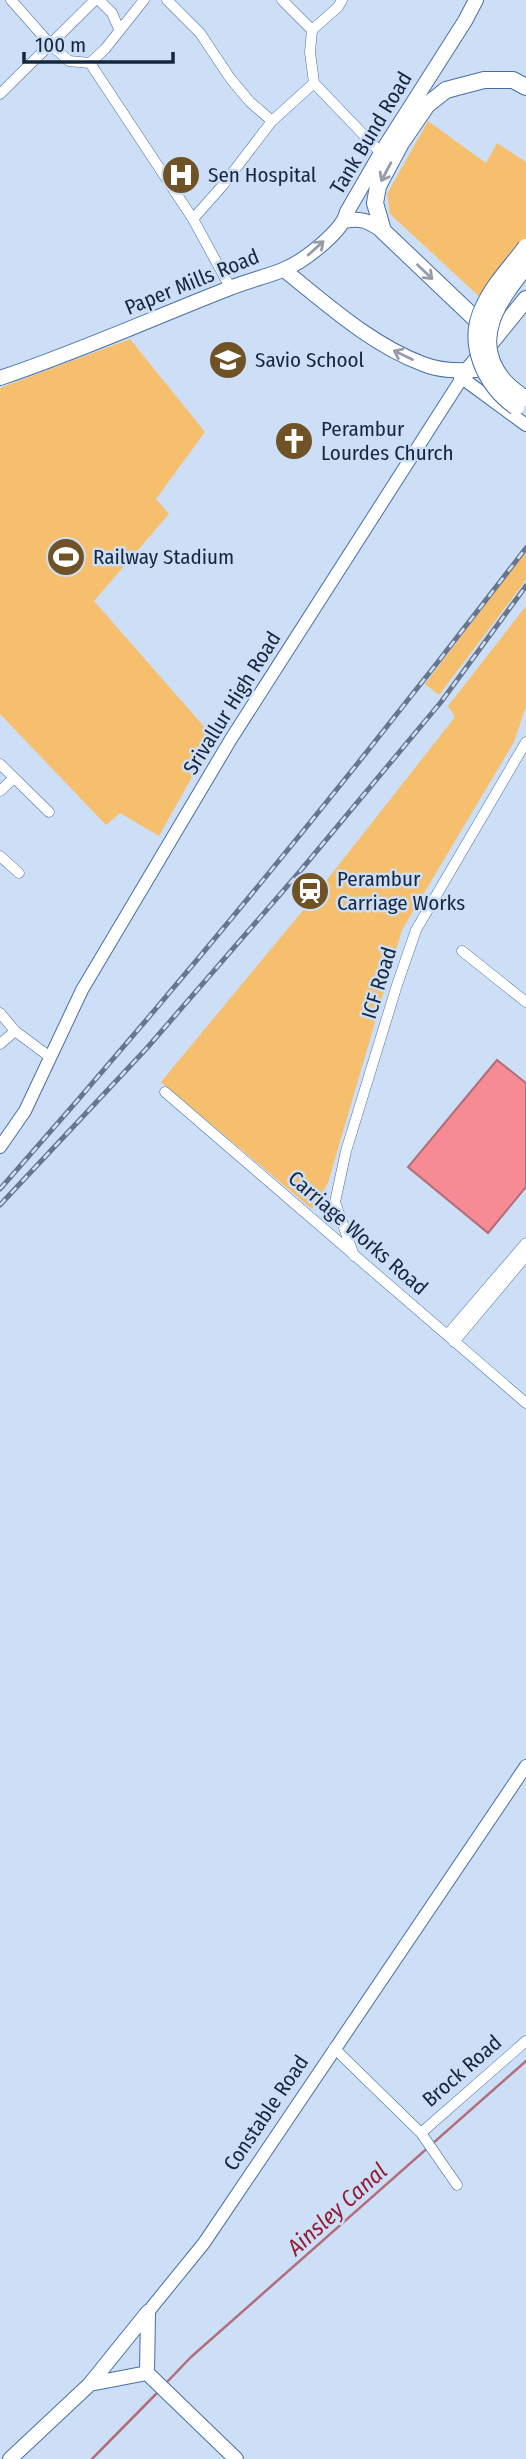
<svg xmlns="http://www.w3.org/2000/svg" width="526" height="2459" font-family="'Fira Sans Condensed',sans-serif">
	<rect width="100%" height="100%" fill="#cddff7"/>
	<path fill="#f6bf6d" d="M 428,121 L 486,163 L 497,143 L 526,162 L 526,241 L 484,301 L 390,214 L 387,194 Z
		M 130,339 L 205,432 L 156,499 L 169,514 L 94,601 L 214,738 L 159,836 L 120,813 L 106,825 L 0,714 L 0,388 Z
		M 526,551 L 526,580 L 439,695 L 425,684 Z
		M 526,606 L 526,706 L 514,742 L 402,930 L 328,1183 L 312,1209 L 161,1082 L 304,909 L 455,717 L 448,706 Z"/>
	<path fill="#f68b93" stroke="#b26d79" stroke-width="2" d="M 497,1060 L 526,1083 L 526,1187 L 488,1233 L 408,1167 Z"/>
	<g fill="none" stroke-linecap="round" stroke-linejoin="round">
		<path stroke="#b26d79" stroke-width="2.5" d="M 168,2381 L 191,2357 L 526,2061
			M 92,2459 L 156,2394"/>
		<defs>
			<path id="minor" d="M 11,0 L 50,44 L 69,61 L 90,63
				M 99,0 L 112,13 L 119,29
				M 144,0 L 105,49 L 90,63 L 193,219 L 230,287
				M 167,0 L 200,33 L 230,78 L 250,102 L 272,121
				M 282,0 L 312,30
				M 342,0 L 338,7 L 312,30 L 310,52 L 314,83 L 381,153
				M 0,94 L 95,0
				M 193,219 L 223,185 L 272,121 L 314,83
				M 0,764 L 49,812
				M 0,791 L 13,779
				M 0,856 L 19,873
				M 462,951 L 526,1002
				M 0,1013 L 15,1031 L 50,1057
				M 0,1044 L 15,1031
				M 165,1092 L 526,1403
				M 354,1256 L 335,1202 L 346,1151 L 397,985 L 416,930 L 526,742
				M 447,1335 L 526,1243
				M 454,1342 L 526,1256
				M 334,2048 L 421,2133 L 526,2041
				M 421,2133 L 457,2185"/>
			<path id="tertiary" d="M 0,1147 L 25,1111 L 82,990 L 231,739 L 462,378 L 526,425
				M 148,2312 L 204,2243 L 526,1766"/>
			<path id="secondary" d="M 345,221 C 362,217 369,222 383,231
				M 284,270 C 327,304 370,344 423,364 C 440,371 458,371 476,370
				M 0,378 C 78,352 153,318 230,288 C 247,281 269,276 285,269 C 304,261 343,231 347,212 L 381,153 L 465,21 L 476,0
				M 148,2312 L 147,2373 L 236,2459
				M 90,2384 L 147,2373
				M 10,2459 L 90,2384 L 148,2312"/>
			<path id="primary" d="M 487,330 L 383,231 L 375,203 L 378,186 L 401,143 L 427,105 L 446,90 L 484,80 L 513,80 L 526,87
				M 462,378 L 526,299"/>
		</defs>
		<use href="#minor" stroke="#476fa5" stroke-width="11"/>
		<use href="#tertiary" stroke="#476fa5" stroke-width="14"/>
		<use href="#secondary" stroke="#476fa5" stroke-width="16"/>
		<use href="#primary" stroke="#476fa5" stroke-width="18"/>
		<use href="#minor" stroke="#fff" stroke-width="10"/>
		<use href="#tertiary" stroke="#fff" stroke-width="12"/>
		<use href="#secondary" stroke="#fff" stroke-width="14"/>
		<use href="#primary" stroke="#fff" stroke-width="16"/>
		<defs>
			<path id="rail" d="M 0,1189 C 183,982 358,768 526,548
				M 0,1205 L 147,1048 L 296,876 L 441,702 L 526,586"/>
		</defs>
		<use href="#rail" stroke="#65768d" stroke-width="5"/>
		<use href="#rail" stroke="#cddff7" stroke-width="2.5" stroke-dasharray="8" stroke-linecap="butt"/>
		<defs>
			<path id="primary-bridge" d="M 524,398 C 517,393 509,387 503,380 C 469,339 500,299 526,266
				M 516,407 C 485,385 465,343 484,306 C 494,284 512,266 526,247"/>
		</defs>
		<use href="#primary-bridge" stroke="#476fa5" stroke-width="18" stroke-linecap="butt"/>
		<use href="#primary-bridge" stroke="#fff" stroke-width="16"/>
	</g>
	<defs><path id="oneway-shaft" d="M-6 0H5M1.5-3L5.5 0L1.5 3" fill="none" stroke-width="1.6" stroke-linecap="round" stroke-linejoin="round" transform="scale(1.75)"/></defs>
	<g stroke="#969da8">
		<use href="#oneway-shaft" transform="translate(386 172) rotate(118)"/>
		<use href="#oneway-shaft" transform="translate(316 248) rotate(-42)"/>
		<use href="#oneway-shaft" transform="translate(425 272) rotate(44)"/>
		<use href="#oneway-shaft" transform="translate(403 355) rotate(-154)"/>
	</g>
	<defs>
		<symbol id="hospital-disc" viewBox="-11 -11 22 22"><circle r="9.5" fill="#6f5226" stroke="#cddff7"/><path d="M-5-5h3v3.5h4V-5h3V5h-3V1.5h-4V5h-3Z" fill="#fff"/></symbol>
		<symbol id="school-disc" viewBox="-11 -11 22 22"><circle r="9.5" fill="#6f5226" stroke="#cddff7"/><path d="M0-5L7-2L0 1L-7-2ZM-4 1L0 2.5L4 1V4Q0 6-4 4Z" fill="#fff"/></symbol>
		<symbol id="church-disc" viewBox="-11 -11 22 22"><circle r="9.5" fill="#6f5226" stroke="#cddff7"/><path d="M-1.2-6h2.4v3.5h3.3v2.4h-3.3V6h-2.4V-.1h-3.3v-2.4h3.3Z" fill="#fff"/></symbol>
		<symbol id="stadium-disc" viewBox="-11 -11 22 22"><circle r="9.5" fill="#6f5226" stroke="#cddff7"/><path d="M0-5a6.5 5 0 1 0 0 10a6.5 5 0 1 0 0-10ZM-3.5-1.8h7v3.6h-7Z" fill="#fff"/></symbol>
		<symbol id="station-disc" viewBox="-11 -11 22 22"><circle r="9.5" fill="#6f5226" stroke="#cddff7"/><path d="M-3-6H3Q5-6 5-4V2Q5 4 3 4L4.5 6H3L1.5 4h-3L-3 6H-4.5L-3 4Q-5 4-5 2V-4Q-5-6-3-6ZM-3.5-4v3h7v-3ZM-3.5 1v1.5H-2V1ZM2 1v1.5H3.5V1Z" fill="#fff"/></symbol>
	</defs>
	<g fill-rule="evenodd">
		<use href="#hospital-disc" x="159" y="153" width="44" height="44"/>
		<use href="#school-disc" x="206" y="338" width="44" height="44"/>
		<use href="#church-disc" x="272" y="419" width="44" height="44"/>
		<use href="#stadium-disc" x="44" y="535" width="44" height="44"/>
		<use href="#station-disc" x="288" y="869" width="44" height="44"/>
	</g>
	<g text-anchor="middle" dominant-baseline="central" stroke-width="5" stroke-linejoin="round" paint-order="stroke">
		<g font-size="21" fill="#15263d" stroke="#cddff7">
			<text transform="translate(371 133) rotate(-59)">Tank Bund Road</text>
			<text transform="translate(192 282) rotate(-22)">Paper Mills Road</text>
			<text transform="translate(232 703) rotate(-58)">Srivallur High Road</text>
			<text transform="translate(379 983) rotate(-73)">ICF Road</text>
			<text transform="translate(358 1233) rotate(41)">Carriage Works Road</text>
			<text transform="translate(462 2071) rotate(-41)">Brock Road</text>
			<text transform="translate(266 2113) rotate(-56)">Constable Road</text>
		</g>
		<g font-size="21" fill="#15263d" stroke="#cddff7" text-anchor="start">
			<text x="208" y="175">Sen Hospital</text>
			<text x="255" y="360">Savio School</text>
			<text x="321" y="429">Perambur<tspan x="321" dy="24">Lourdes Church</tspan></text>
			<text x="93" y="557">Railway Stadium</text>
			<text x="337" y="879">Perambur<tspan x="337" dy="24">Carriage Works</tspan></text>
		</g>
		<g font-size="23" font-style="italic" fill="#941b34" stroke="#cddff7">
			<text transform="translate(337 2209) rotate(-42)">Ainsley Canal</text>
		</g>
	</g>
	<path d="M24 52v10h149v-10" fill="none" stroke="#15263d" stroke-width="3.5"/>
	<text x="35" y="52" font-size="21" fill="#15263d" stroke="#cddff7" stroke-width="5" paint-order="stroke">100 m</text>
</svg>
